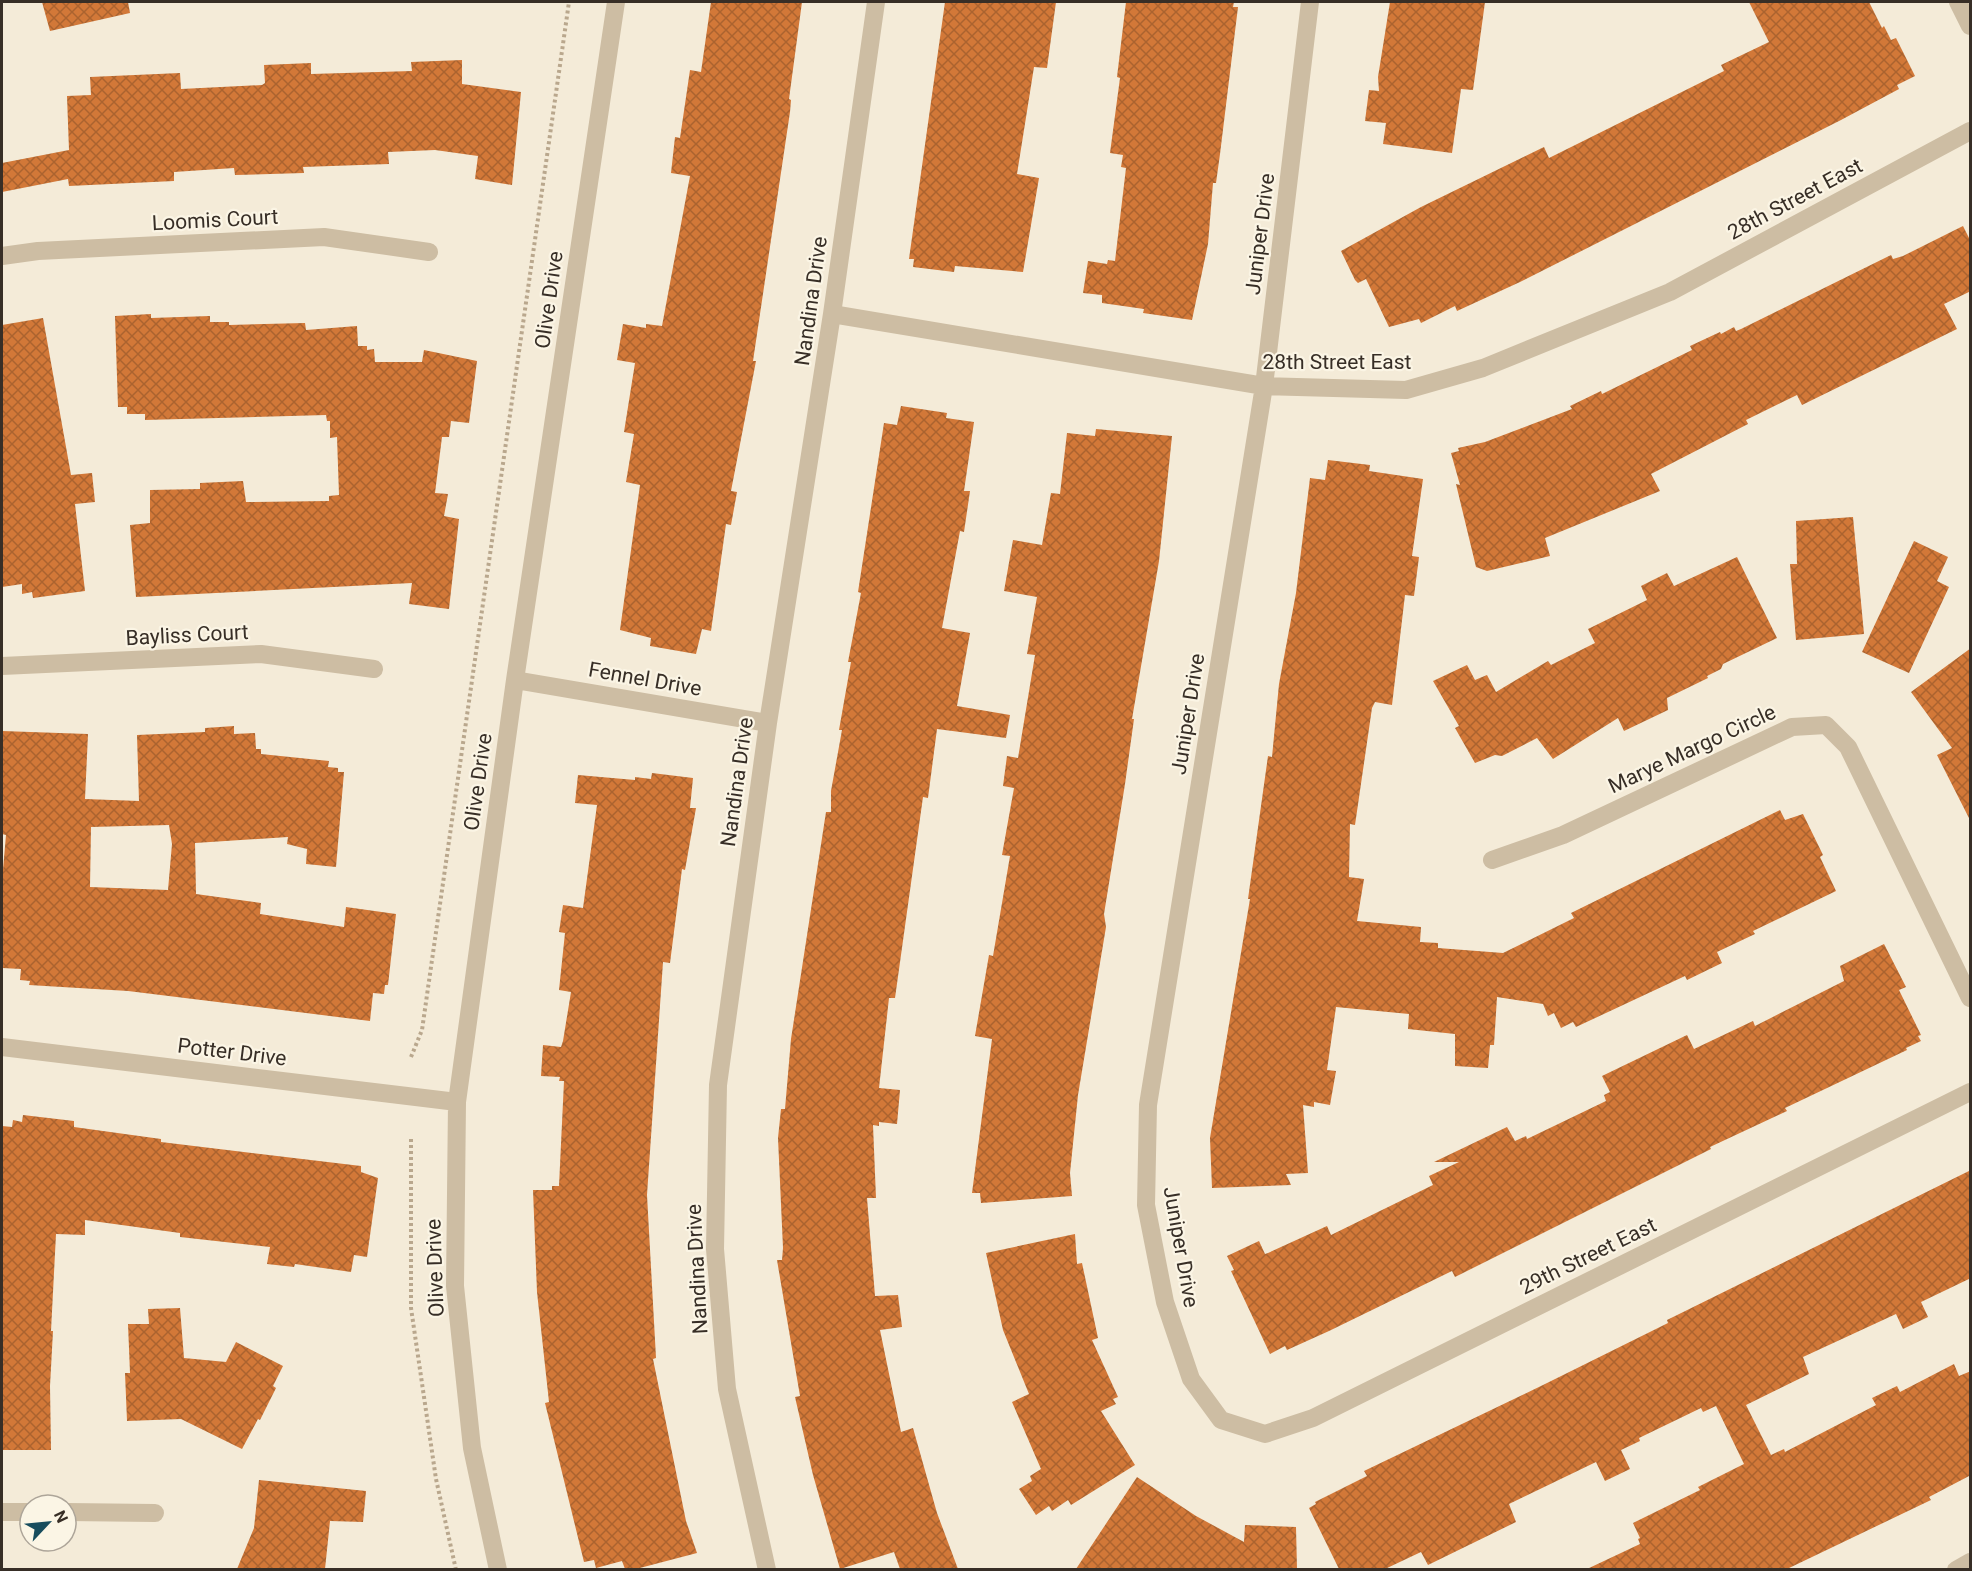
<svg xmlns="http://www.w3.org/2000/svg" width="1972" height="1571" font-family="Roboto,sans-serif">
	<defs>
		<pattern id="building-cross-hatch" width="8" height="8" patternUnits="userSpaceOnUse" patternTransform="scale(1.5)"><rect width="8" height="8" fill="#d27838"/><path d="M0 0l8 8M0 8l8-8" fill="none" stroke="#ab632f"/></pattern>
	</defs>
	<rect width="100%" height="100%" fill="#f4ebd8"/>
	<path fill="url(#building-cross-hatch)" fill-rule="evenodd" d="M 42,2 L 128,2 L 130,13 L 50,31 Z
		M 711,2 L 802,2 L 789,99 L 791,100 L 790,112 L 753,361 L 756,361 L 731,491 L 737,492 L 731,525 L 726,524 L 711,631 L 702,629 L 696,654 L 650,646 L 651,638 L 620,630 L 640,485 L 626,482 L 634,434 L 624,432 L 635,363 L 617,360 L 623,324 L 646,328 L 646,324 L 662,326 L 690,176 L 671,173 L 675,137 L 680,138 L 690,70 L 701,72 Z
		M 945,2 L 1056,2 L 1047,68 L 1034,67 L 1017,174 L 1039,178 L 1023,272 L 955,266 L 954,272 L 913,267 L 914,259 L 909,259 Z
		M 1126,2 L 1234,2 L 1233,7 L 1238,7 L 1220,154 L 1216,183 L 1213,183 L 1208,244 L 1192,320 L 1143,313 L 1144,309 L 1102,303 L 1102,295 L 1083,293 L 1088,261 L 1107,264 L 1108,260 L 1115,261 L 1126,168 L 1121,167 L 1123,155 L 1110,153 L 1120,78 L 1117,77 Z
		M 1390,2 L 1485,2 L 1473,90 L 1461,89 L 1452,153 L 1383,144 L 1386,123 L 1365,121 L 1369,90 L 1379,91 L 1378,77 Z
		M 1749,2 L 1869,2 L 1882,28 L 1884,26 L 1891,40 L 1896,38 L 1915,76 L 1897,85 L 1899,89 L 1841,120 L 1520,282 L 1457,311 L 1455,306 L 1421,323 L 1419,319 L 1389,327 L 1366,279 L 1358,283 L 1355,280 L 1341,251 L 1421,207 L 1544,147 L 1549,158 L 1724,71 L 1721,65 L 1769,42 Z
		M 462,60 L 462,84 L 521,92 L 512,185 L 475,179 L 478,156 L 435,150 L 388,152 L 389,164 L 303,167 L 304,173 L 235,175 L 234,168 L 174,172 L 174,181 L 69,186 L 68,179 L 2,192 L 2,163 L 69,150 L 67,96 L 91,95 L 90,77 L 180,73 L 181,89 L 262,85 L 265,83 L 264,65 L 311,63 L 311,74 L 412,71 L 411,62 Z
		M 1963,226 L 1971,242 L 1971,291 L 1944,304 L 1957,329 L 1802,405 L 1797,395 L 1746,420 L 1748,424 L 1651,474 L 1660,491 L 1545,538 L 1550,556 L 1487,571 L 1476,567 L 1456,484 L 1460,485 L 1451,453 L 1459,451 L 1458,448 L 1485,442 L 1572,409 L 1570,406 L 1601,391 L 1602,394 L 1692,350 L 1690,346 L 1720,332 L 1721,334 L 1734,327 L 1736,331 L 1741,329 L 1891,255 L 1893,259 L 1903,256 Z
		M 151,314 L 151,318 L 210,316 L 210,322 L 229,322 L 229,325 L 305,323 L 306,330 L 357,326 L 358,346 L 367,346 L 367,350 L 374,349 L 375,362 L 422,362 L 424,350 L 477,361 L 469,423 L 451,421 L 449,437 L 442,437 L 435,493 L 448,494 L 444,516 L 459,519 L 449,609 L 409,604 L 412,583 L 136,597 L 130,525 L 150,523 L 150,490 L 200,489 L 200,483 L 243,481 L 246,502 L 329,501 L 329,496 L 339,495 L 337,437 L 330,438 L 330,421 L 327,421 L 326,415 L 145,420 L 145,414 L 127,414 L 127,407 L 118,407 L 115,316 Z
		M 43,318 L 71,475 L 92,473 L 95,502 L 75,504 L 85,591 L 33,598 L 32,592 L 22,594 L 22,584 L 2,587 L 2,325 Z
		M 901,406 L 947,413 L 946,418 L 974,422 L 964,491 L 970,491 L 964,532 L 960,531 L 942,628 L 970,633 L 957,706 L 1010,715 L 1006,738 L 937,729 L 928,798 L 923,797 L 895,998 L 889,998 L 879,1088 L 900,1090 L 897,1124 L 879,1122 L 879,1126 L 873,1125 L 876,1198 L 867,1198 L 875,1296 L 898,1295 L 902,1327 L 880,1330 L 901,1432 L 913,1428 L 937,1513 L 958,1569 L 900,1569 L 894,1552 L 840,1569 L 813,1475 L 795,1397 L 800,1396 L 777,1260 L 782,1260 L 783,1248 L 778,1138 L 781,1109 L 785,1109 L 791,1039 L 826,812 L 831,812 L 831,791 L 842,730 L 839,730 L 851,662 L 848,662 L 861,593 L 858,592 L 884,423 L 897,425 Z
		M 1096,429 L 1172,436 L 1159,561 L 1132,719 L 1134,719 L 1125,784 L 1104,914 L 1106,927 L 1078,1095 L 1070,1173 L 1072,1196 L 981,1203 L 980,1193 L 972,1193 L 992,1039 L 975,1036 L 989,955 L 993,956 L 1010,856 L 1002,855 L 1014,788 L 1003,786 L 1007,756 L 1018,758 L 1035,655 L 1027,654 L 1037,597 L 1004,591 L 1013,540 L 1042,545 L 1051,493 L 1060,494 L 1067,433 L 1095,436 Z
		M 1328,460 L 1370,465 L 1369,471 L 1423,479 L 1412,556 L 1419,557 L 1414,596 L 1405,595 L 1392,705 L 1375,702 L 1372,708 L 1355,825 L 1350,824 L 1349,877 L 1364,879 L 1357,921 L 1421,927 L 1420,942 L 1438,943 L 1438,948 L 1503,953 L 1574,918 L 1571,913 L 1780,810 L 1785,820 L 1803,814 L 1823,855 L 1820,857 L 1836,891 L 1753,931 L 1755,934 L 1717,952 L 1722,963 L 1687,980 L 1685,976 L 1576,1027 L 1573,1022 L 1561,1028 L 1554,1013 L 1548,1016 L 1543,1004 L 1497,997 L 1494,1045 L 1490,1045 L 1488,1068 L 1455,1066 L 1455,1034 L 1408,1029 L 1409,1014 L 1336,1007 L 1327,1070 L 1336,1071 L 1330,1105 L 1314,1102 L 1314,1107 L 1303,1105 L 1308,1173 L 1286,1174 L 1291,1185 L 1212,1188 L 1210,1138 L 1250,899 L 1248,899 L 1268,756 L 1272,757 L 1279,684 L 1296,593 L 1310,478 L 1325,480 Z
		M 1853,517 L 1864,634 L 1796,640 L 1790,564 L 1797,564 L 1796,521 Z
		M 1914,541 L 1948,557 L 1937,581 L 1949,587 L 1909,673 L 1862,652 Z
		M 1737,557 L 1777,638 L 1723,664 L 1721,669 L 1707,676 L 1708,678 L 1667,698 L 1668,710 L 1624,731 L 1618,718 L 1553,759 L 1537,738 L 1502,756 L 1495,755 L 1475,763 L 1455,728 L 1459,726 L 1433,681 L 1467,665 L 1475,680 L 1487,675 L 1496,692 L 1548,661 L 1551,665 L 1595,643 L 1588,629 L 1647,600 L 1641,586 L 1667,573 L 1674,586 Z
		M 1971,648 L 1971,822 L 1937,755 L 1952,748 L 1911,692 Z
		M 234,726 L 234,734 L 255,733 L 256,749 L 261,749 L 261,754 L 329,761 L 328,767 L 338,768 L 338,772 L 344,772 L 336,867 L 306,864 L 307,849 L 287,844 L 288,837 L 195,843 L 196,894 L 261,903 L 260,914 L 344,927 L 346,907 L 396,914 L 388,985 L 385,985 L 384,994 L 373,993 L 370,1021 L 128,991 L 29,985 L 30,981 L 20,980 L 21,969 L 2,968 L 2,881 L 6,835 L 2,834 L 2,731 L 88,734 L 85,799 L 139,801 L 137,735 L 205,732 L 205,728 ZM 169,825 L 172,844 L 168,890 L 90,887 L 91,827 Z
		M 652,773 L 693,778 L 690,808 L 696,808 L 685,870 L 682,869 L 670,963 L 663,962 L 647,1195 L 656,1358 L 653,1359 L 686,1521 L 697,1553 L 636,1569 L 625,1569 L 622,1561 L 596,1568 L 594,1560 L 584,1562 L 545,1403 L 549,1402 L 537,1292 L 533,1190 L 552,1190 L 552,1186 L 559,1186 L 564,1081 L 559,1081 L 560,1077 L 541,1076 L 543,1045 L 561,1047 L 563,1041 L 571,992 L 559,990 L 565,933 L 559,932 L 563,905 L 583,908 L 597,805 L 575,803 L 578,775 L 635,780 L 635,777 L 651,779 Z
		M 1884,944 L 1906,987 L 1899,990 L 1921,1035 L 1918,1036 L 1921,1041 L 1906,1048 L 1907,1050 L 1785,1108 L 1787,1111 L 1710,1147 L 1711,1149 L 1455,1277 L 1452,1271 L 1329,1331 L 1287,1350 L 1285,1346 L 1270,1354 L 1231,1271 L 1234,1270 L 1227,1256 L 1259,1241 L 1265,1254 L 1268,1253 L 1327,1226 L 1331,1235 L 1433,1185 L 1429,1176 L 1459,1162 L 1434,1162 L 1507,1127 L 1515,1141 L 1526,1136 L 1527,1139 L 1606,1101 L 1604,1095 L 1610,1092 L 1602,1076 L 1687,1035 L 1694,1049 L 1753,1021 L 1755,1026 L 1844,981 L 1840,966 Z
		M 23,1115 L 74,1121 L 74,1127 L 161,1139 L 161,1142 L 361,1166 L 361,1172 L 378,1178 L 367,1257 L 354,1255 L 351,1272 L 295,1264 L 294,1267 L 267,1264 L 270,1247 L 180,1237 L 180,1233 L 85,1220 L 85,1235 L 56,1234 L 51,1331 L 53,1331 L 50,1386 L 51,1450 L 2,1450 L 2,1126 L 12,1127 L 13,1120 L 22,1122 Z
		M 1971,1170 L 1971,1278 L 1921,1302 L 1928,1317 L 1903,1329 L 1896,1314 L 1803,1357 L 1809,1374 L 1746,1405 L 1771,1455 L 1784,1449 L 1785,1452 L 1876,1405 L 1872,1398 L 1897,1386 L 1900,1392 L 1954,1364 L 1959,1376 L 1971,1371 L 1971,1475 L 1929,1497 L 1931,1500 L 1787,1569 L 1587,1569 L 1640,1544 L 1638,1539 L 1640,1538 L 1633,1523 L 1700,1490 L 1698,1487 L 1744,1464 L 1716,1406 L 1703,1412 L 1701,1408 L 1639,1438 L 1640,1441 L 1621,1450 L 1630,1469 L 1605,1481 L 1596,1462 L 1509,1504 L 1516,1522 L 1428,1565 L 1421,1552 L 1385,1569 L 1339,1569 L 1309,1508 L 1316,1504 L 1315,1502 L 1367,1476 L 1364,1471 L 1543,1385 L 1668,1323 L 1667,1320 Z
		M 1075,1234 L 1077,1264 L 1082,1263 L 1098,1338 L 1092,1340 L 1118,1397 L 1113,1399 L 1116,1404 L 1101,1411 L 1135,1465 L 1071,1505 L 1068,1500 L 1052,1511 L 1049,1506 L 1036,1515 L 1019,1489 L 1032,1481 L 1030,1476 L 1041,1469 L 1012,1402 L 1029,1394 L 1003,1330 L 986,1253 Z
		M 180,1308 L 184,1358 L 226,1362 L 236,1342 L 283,1366 L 273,1386 L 276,1388 L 260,1420 L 258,1419 L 242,1449 L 181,1419 L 127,1421 L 125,1373 L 130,1373 L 128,1324 L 149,1324 L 148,1309 Z
		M 1137,1477 L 1196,1516 L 1244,1542 L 1245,1525 L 1296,1527 L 1297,1569 L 1076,1569 Z
		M 259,1480 L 366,1491 L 363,1522 L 330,1521 L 325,1569 L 237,1569 L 254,1528 Z"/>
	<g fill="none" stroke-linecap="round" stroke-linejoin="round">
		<path stroke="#b9a78d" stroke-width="4" stroke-dasharray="3 3" stroke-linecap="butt" d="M 411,1057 L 422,1030 L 569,2
			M 411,1139 L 411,1308 L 436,1479 L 456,1570"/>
		<path stroke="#cdbda3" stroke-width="18" d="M 1310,2 L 1264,386 L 1148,1105 L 1146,1205 L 1165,1302 L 1191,1379 L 1221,1420 L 1265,1434 L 1313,1418 L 1970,1092
			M 1958,2 L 1970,26
			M 2,256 L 38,251 L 324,237 L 429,252
			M 832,314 L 1264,386 L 1406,390 L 1483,368 L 1670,292 L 1970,131
			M 2,666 L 261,654 L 374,669
			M 515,680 L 768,723
			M 1492,860 L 1563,835 L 1792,727 L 1826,725 L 1848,747 L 1970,998
			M 2,1047 L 457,1102
			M 2,1512 L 30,1512
			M 66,1512 L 155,1513
			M 498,1570 L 472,1448 L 455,1286 L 457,1102 L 515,680 L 616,2
			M 767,1570 L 727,1389 L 715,1249 L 718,1085 L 768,723 L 832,314 L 876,2
			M 1956,1570 L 1970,1562"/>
	</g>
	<g text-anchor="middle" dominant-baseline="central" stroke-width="4.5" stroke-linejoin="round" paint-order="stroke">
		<g font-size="21" fill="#372e26" stroke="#fbf5e5">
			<text transform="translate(1795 199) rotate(-28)">28th Street East</text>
			<text transform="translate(215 220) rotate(-3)">Loomis Court</text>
			<text transform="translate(1260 234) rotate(-83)">Juniper Drive</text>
			<text transform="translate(549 300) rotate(-82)">Olive Drive</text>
			<text transform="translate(811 301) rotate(-82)">Nandina Drive</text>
			<text x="1337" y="362">28th Street East</text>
			<text transform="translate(187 635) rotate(-3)">Bayliss Court</text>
			<text transform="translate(645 679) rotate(10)">Fennel Drive</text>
			<text transform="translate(1188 714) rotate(-81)">Juniper Drive</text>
			<text transform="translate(1692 749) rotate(-25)">Marye Margo Circle</text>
			<text transform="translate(478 782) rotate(-82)">Olive Drive</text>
			<text transform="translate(737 782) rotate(-82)">Nandina Drive</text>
			<text transform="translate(232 1052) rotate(7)">Potter Drive</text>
			<text transform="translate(1181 1247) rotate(80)">Juniper Drive</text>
			<text transform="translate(1588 1256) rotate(-26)">29th Street East</text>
			<text transform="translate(435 1268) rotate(-92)">Olive Drive</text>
			<text transform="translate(697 1269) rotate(-93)">Nandina Drive</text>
		</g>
	</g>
	<rect width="1972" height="1571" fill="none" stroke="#372e26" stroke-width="6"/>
	<g transform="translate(48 1523) rotate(64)"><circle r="28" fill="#fbf5e5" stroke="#ada599" stroke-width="1.5"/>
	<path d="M0-4.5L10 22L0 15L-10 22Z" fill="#174c5d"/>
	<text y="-9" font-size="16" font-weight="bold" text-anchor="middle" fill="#372e26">N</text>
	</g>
</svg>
